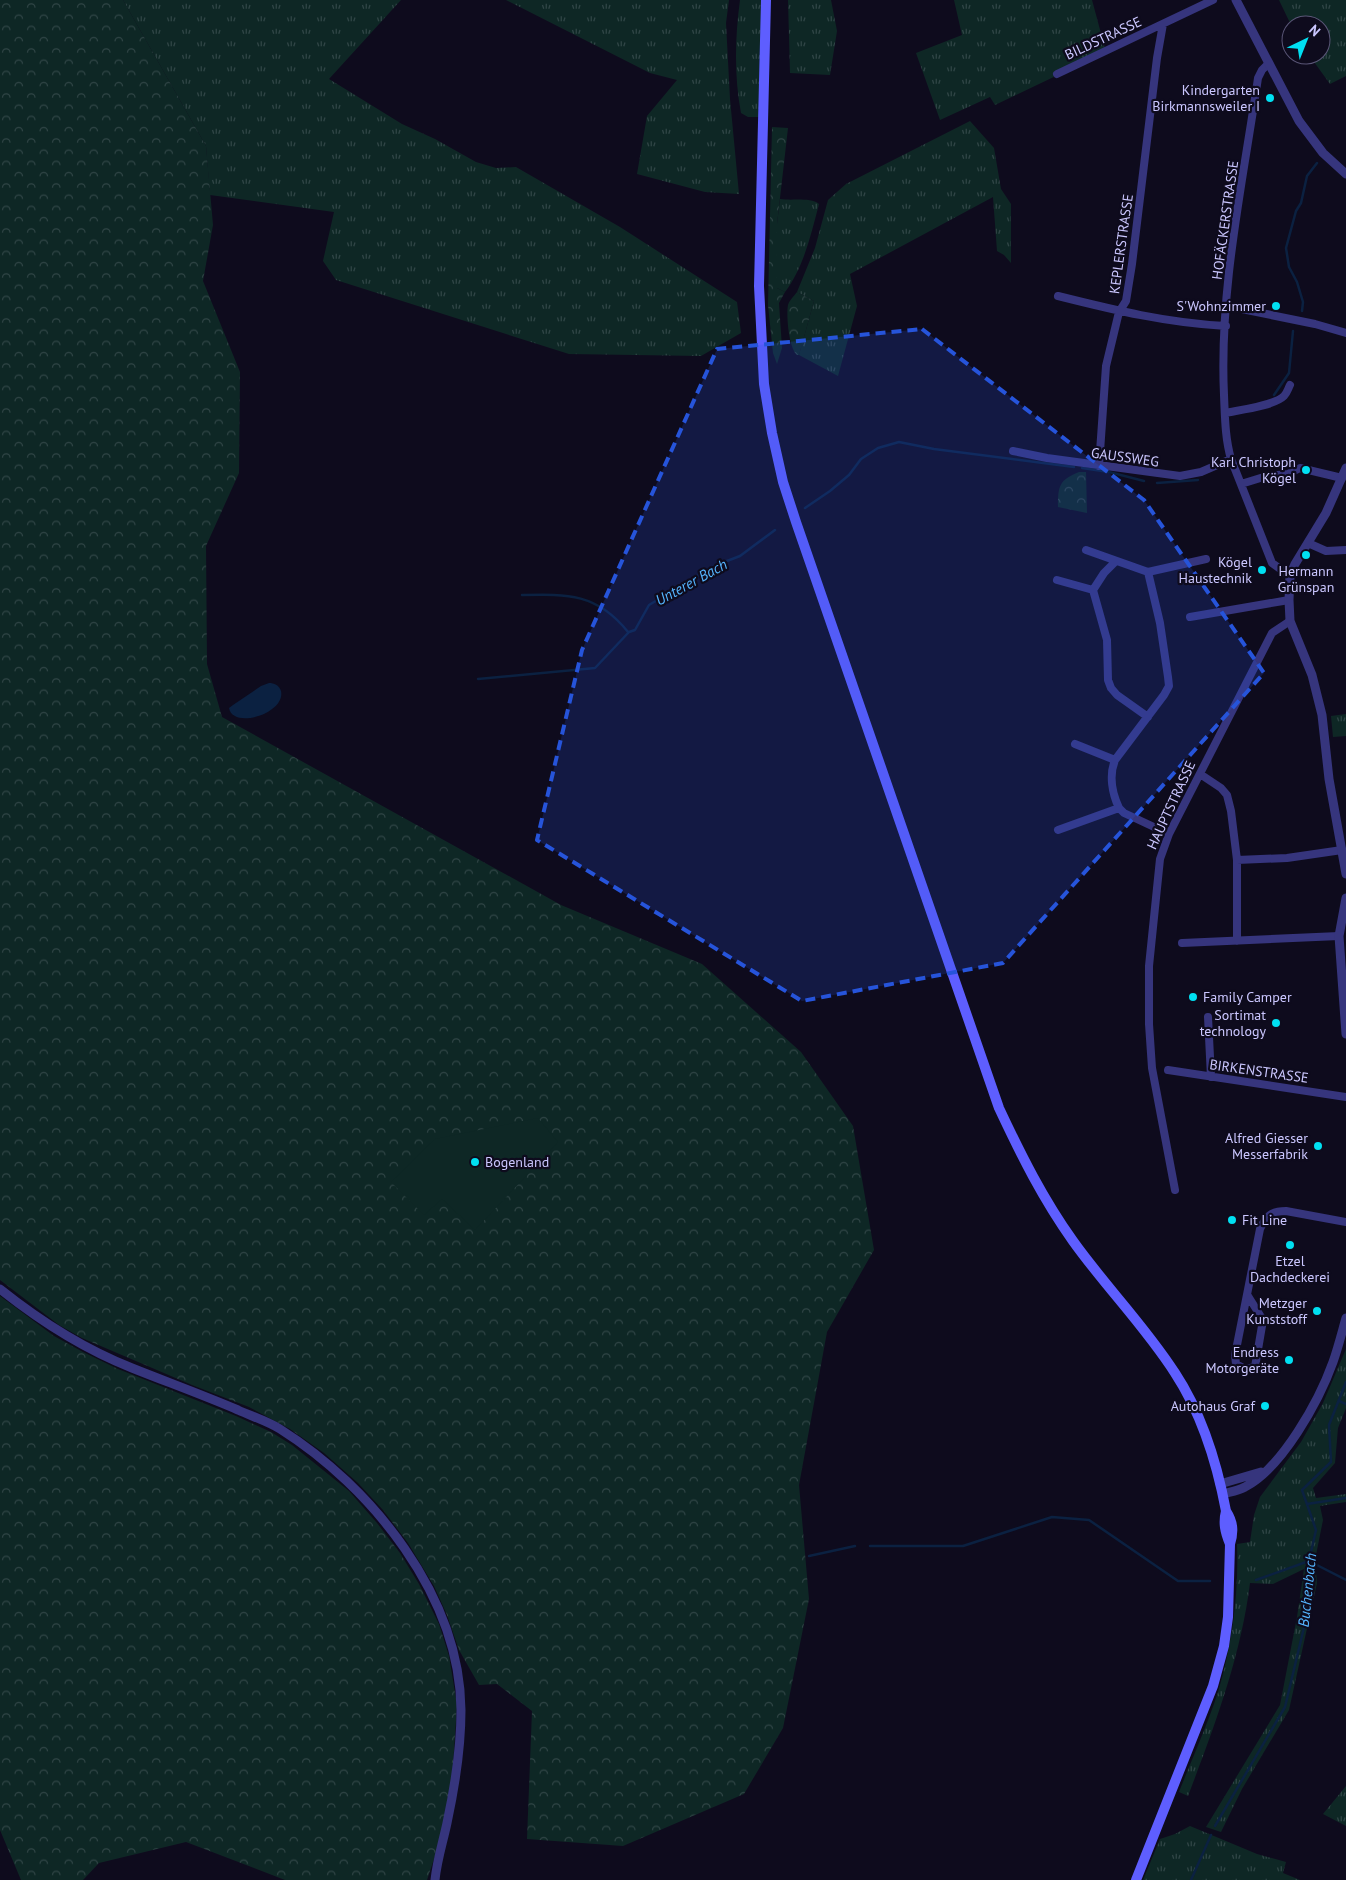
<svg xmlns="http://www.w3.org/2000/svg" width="1346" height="1880" font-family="'PT Sans',sans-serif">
	<defs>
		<pattern id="grass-tufts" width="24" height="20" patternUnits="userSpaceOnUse" patternTransform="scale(1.25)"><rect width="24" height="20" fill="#0e2725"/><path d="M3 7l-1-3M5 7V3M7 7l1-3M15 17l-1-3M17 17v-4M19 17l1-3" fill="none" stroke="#304546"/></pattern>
		<pattern id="forest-crowns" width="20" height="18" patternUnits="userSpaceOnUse" patternTransform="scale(1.25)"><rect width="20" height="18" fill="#0e2725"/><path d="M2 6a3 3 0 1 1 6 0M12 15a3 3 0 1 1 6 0" fill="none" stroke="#304546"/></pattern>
	</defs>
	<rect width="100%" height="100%" fill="#0e0b1d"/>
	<path fill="url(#grass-tufts)" d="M 123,0 L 401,0 L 329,79 L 402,124 L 435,139 L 476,162 L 496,168 L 516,167 L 620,227 L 737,302 L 741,333 L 701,356 L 569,354 L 336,280 L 323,261 L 334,212 L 210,195 L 206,146 Z
		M 506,0 L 729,0 L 726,23 L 730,99 L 739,194 L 705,192 L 637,174 L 647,116 L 677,80 L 650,73 Z
		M 740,0 L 763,0 L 759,117 L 748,117 L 741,113 C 734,76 735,37 740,0 Z
		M 788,0 L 831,0 L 837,31 L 830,75 L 790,73 Z
		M 954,0 L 1092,0 L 1106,52 L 995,105 L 990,97 L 940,120 L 916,53 L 962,35 Z
		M 1279,0 L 1346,0 L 1346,76 L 1330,84 L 1309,55 L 1321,55 L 1321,25 L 1291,25 Z
		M 970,121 L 994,148 L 1001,189 L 1011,204 L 1011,263 L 1004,255 L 997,251 L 993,197 L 850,274 L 857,306 L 838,376 L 799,355 L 814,301 L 797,292 L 815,248 L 828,200 L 846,184 Z
		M 780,199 C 792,201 810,197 819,204 C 811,234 804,267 785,292 L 777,288 L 777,224 Z
		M 1346,714 L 1346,736 L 1333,737 L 1331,716 Z
		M 1346,1349 L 1346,1408 L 1338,1428 L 1335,1463 L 1313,1488 L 1316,1498 L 1346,1494 L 1346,1502 L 1320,1506 L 1323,1520 L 1315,1560 L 1317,1583 L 1289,1710 L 1242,1789 L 1221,1832 L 1206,1827 L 1280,1705 L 1297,1617 L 1304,1569 L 1273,1584 L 1250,1583 C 1241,1656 1214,1728 1188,1796 L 1179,1792 C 1192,1759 1207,1726 1218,1692 C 1232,1645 1239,1593 1237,1544 L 1250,1542 L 1254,1515 L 1260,1497 L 1301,1442 L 1323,1403 Z
		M 1346,1786 L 1346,1826 L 1323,1814 Z
		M 1190,1826 L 1257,1854 L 1286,1862 L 1283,1873 L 1300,1880 L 1143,1880 L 1160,1839 L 1175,1834 Z"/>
	<path fill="url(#forest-crowns)" d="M 0,0 L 123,0 L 206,146 L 213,225 L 203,281 L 240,372 L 239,473 L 206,546 L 207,664 L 222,717 L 561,905 L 702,964 L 801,1052 L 853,1126 L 874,1250 L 827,1332 L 799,1485 L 809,1599 L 783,1728 L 744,1794 L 623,1846 L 527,1839 L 532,1711 L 497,1684 L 479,1685 L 459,1650 L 447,1615 L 434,1586 L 408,1543 L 383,1510 L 358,1483 L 324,1453 L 290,1429 L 249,1407 L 192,1385 L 82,1338 L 59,1325 L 0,1280 Z
		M 772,127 L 788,128 L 777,224 L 777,288 L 785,292 L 779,303 L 782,348 L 777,364 L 773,353 L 768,305 Z
		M 797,292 L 814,301 L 799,355 L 797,355 C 789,348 786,316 788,305 C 789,301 794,296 797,292 Z
		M 1079,472 L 1086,472 L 1087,513 L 1058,507 C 1058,486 1059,480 1079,472 Z
		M 0,1296 L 54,1336 L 83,1352 L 118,1369 L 236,1416 L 271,1432 L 292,1445 L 349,1491 L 377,1523 L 400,1553 L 419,1584 L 439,1624 L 449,1656 L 457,1705 L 450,1811 L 427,1880 L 285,1880 L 186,1842 L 99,1863 L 83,1880 L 21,1880 L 0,1830 Z"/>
	<path fill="#0e2725" d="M 538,1118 L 558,1142 L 475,1230 L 442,1199 L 424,1215 L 391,1182 L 435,1139 Z"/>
	<path fill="#0b2141" d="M 269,683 C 274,683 279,685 281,691 C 286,713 233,730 229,708 L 233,705 L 261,686 Z"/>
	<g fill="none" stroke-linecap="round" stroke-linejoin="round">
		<path stroke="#0b2141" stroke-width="2.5" d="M 1302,311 L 1303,302 L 1297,282 L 1289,267 L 1286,248 L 1296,211 L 1301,203 L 1307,176 L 1317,163
			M 1274,395 L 1289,373 L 1293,331
			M 1082,468 L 1109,472 L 1144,481
			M 1157,483 L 1198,480
			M 805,508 L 830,491 L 849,475 L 861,459 L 878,448 L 899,442 L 934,449 L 1074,467
			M 522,595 C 567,594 597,593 628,632
			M 478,679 L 595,668 L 629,632 L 635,630 L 649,605 L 714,566 L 740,556 L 775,530
			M 1339,1401 L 1346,1404
			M 1307,1504 L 1346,1498
			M 870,1546 L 963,1546 L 1052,1517 L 1089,1520 L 1178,1581 L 1210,1581
			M 809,1556 L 855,1546
			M 1256,1580 L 1309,1561 L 1346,1580
			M 1215,1826 L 1285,1707 L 1306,1619 L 1309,1561 L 1316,1530 L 1302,1490 L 1331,1462 L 1329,1425 L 1346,1382
			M 1191,1880 L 1211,1835"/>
		<path stroke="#36357d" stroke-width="8" d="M 1269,63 L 1262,70 L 1258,78 C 1243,182 1219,289 1224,395 C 1225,417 1225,438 1231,459 L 1272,563 L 1290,576
			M 1057,74 L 1213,0
			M 1058,296 C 1114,310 1167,323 1226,326
			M 1227,306 L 1315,324 L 1346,333
			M 1225,413 C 1239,410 1274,406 1284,396 C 1287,393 1288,389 1290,385
			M 1013,451 L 1047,458 L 1180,476 L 1201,472 L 1231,459
			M 1099,466 L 1106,366 L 1119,312 L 1126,301 L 1132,264 L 1157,58 L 1163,24
			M 1241,484 L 1267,476 L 1288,474 L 1300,468 L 1342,478
			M 1308,543 L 1326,551 L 1346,550
			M 1086,550 L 1148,572 L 1160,623 L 1168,677 L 1169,686 L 1164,695 L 1115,760 C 1109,775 1112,793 1119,808
			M 1116,561 L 1104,573 L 1093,590 L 1107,640 L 1108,680 L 1111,688 L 1117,695 L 1148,717
			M 1148,572 L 1206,559
			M 1057,580 L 1093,590
			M 1190,617 L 1289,600
			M 1075,744 L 1115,760
			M 1200,774 L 1221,788 L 1227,795 L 1231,811 L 1237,860 L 1237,941
			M 1058,830 L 1119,808 L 1124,813 L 1169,834
			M 1237,860 L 1287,858 L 1342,850
			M 1182,943 L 1339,936
			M 1208,1017 L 1211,1077
			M 1168,1070 L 1346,1097
			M 1175,1190 L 1152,1068 L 1149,1024 L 1149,966 L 1160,859 L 1169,834 L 1272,633 L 1290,621
			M 1248,1296 L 1263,1320 L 1255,1367 L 1245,1369 L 1236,1364 L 1235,1355 L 1260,1229 C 1266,1216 1271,1211 1286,1211 L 1346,1222"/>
		<path stroke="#36357d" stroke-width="9" d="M 1236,0 L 1299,121 L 1323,153 L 1346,174
			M 1346,468 L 1326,513 L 1295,564 L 1290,576 L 1289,600 L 1290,621 L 1312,675 L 1322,715 L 1329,779 L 1346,874
			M 1346,898 L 1339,936 L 1346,1034
			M 0,1289 C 40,1321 84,1349 132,1368 C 167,1382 203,1395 238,1410 C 251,1416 267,1421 280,1429 C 372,1487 460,1596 461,1710 C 461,1748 455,1786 447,1823 C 443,1842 437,1860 435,1880
			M 1220,1484 L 1261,1472
			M 1223,1494 C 1230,1492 1238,1491 1245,1487 C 1282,1468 1319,1401 1333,1362 C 1338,1348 1342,1332 1346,1318"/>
		<path stroke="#5e5eff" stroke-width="10" d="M 766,0 L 759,286 L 764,384 L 772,433 L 783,482 L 796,522 L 999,1108 C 1021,1155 1043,1199 1073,1241 C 1105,1286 1145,1326 1175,1373 C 1202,1414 1217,1463 1226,1511 C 1233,1522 1234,1531 1230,1544 L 1228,1617 L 1224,1646 L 1213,1686 L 1136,1880
			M 1226,1511 C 1223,1523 1225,1532 1230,1544"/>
	</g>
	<path fill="#2654da" fill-opacity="0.2" stroke="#2654da" stroke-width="4" stroke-dasharray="10 6" stroke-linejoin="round" d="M 922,329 L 1144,500 L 1264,673 L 1003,963 L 802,1001 L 537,840 L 582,650 L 717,349 Z"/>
	<g fill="#00e0f2" stroke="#0e0b1d" stroke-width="2">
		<circle cx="1270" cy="98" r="5"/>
		<circle cx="1276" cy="306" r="5"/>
		<circle cx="1306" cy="470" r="5"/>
		<circle cx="1306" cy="555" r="5"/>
		<circle cx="1262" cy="570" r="5"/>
		<circle cx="1193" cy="997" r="5"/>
		<circle cx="1276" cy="1023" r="5"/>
		<circle cx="1318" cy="1146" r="5"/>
		<circle cx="475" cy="1162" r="5"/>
		<circle cx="1232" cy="1220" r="5"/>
		<circle cx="1290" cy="1245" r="5"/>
		<circle cx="1317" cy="1311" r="5"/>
		<circle cx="1289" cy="1360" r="5"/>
		<circle cx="1265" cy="1406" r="5"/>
	</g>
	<g text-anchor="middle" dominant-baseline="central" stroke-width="4.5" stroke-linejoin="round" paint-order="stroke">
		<g font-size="14" fill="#cbc7ff" stroke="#0e0b1d">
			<text transform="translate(1103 38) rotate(-25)">BILDSTRASSE</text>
			<text transform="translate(1225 220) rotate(-82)">HOFÄCKERSTRASSE</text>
			<text transform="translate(1121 244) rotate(-82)">KEPLERSTRASSE</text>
			<text transform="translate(1125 457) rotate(8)">GAUSSWEG</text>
			<text transform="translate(1171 805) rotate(-65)">HAUPTSTRASSE</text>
			<text transform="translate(1259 1071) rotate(8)">BIRKENSTRASSE</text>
		</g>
		<g font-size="14" fill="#cbc7ff" stroke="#0e0b1d" text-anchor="end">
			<text x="1260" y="90">Kindergarten<tspan x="1260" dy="16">Birkmannsweiler I</tspan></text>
			<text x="1266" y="306">S'Wohnzimmer</text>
			<text x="1296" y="462">Karl Christoph<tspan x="1296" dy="16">Kögel</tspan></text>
			<text x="1252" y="562">Kögel<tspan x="1252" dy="16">Haustechnik</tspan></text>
			<text x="1306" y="571" text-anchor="middle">Hermann<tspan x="1306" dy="16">Grünspan</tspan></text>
			<text x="1203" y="997" text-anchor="start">Family Camper</text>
			<text x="1266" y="1015">Sortimat<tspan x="1266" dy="16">technology</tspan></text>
			<text x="1308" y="1138">Alfred Giesser<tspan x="1308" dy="16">Messerfabrik</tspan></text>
			<text x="485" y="1162" text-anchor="start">Bogenland</text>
			<text x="1242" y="1220" text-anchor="start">Fit Line</text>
			<text x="1290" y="1261" text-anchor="middle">Etzel<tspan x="1290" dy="16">Dachdeckerei</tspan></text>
			<text x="1307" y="1303">Metzger<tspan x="1307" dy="16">Kunststoff</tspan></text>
			<text x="1279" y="1352">Endress<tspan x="1279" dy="16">Motorgeräte</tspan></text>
			<text x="1255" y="1406">Autohaus Graf</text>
		</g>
		<g font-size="15" font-style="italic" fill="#55b5ff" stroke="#0e0b1d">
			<text transform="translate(691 582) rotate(-29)">Unterer Bach</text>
			<text transform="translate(1307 1590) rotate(-84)">Buchenbach</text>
		</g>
	</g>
	<g transform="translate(1306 40) rotate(43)"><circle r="24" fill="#0e0b1d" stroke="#5a5677"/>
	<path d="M0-4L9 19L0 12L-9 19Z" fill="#00e0f2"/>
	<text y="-8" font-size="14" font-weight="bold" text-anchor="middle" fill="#cbc7ff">N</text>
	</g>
</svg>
